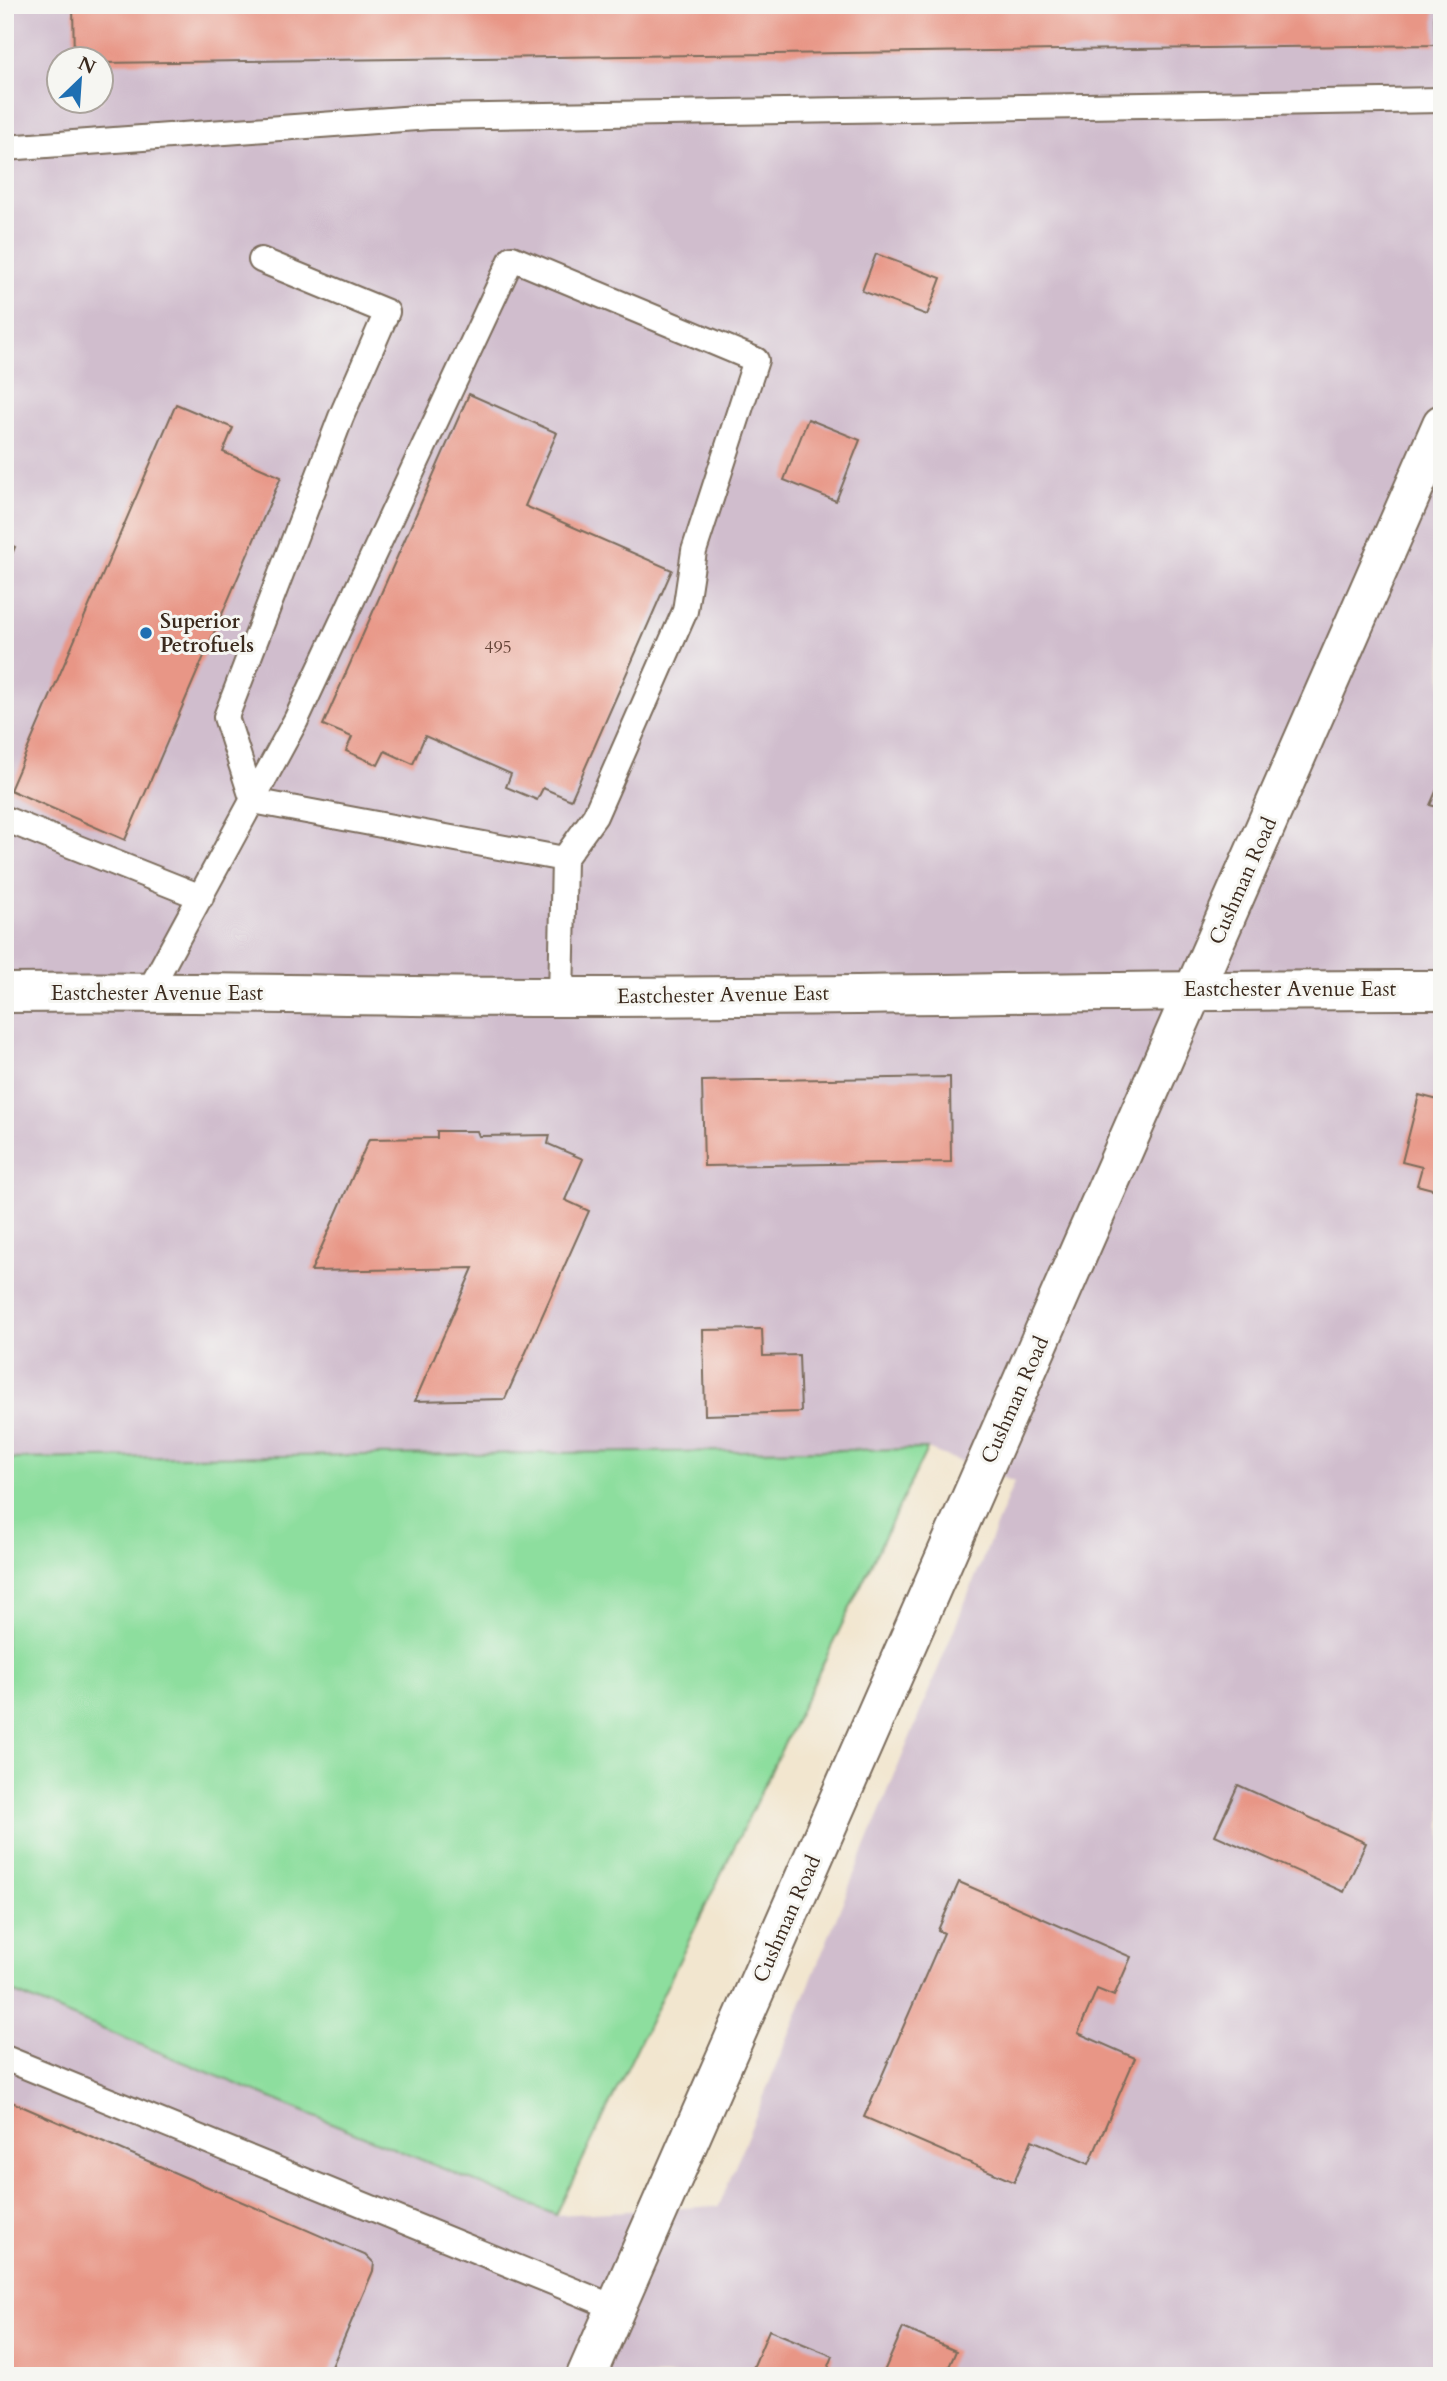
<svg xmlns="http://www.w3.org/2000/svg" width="1447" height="2381" font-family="Cardo,serif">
	<rect width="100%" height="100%" fill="#f6f6f2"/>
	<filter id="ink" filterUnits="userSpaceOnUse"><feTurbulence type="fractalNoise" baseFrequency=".0143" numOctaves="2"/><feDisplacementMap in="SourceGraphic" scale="14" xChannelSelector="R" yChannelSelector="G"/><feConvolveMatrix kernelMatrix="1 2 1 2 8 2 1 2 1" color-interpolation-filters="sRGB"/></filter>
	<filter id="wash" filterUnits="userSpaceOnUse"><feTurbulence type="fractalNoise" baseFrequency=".00686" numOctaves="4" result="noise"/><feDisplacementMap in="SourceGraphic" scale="28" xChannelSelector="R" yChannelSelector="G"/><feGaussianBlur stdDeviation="1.57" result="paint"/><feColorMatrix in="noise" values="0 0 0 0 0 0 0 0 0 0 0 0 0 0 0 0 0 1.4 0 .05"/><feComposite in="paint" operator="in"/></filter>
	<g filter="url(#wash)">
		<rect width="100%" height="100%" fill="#f2e6cf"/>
		<path fill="#d0bdcd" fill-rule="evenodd" d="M 5,5 L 1442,5 L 1442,2376 L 5,2376 L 5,1989 L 556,2215 L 719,2206 L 1014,1482 L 927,1449 L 5,1459 ZM 60,60 L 102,60 L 102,102 L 60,102 Z"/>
		<path fill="#8dde9e" stroke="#64845e" stroke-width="2" d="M 927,1449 L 556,2215 L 5,1989 L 5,1459 Z"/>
		<g id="blocks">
			<path fill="#e89686" d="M 73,5 L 1434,5 L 1435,45 L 102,63 L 102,60 L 74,60 Z
				M 876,254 L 941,278 L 927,315 L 862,291 Z
				M 469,394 L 557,433 L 525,506 L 672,570 L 571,800 L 543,788 L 537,800 L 506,787 L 511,774 L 425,736 L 413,764 L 385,751 L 378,765 L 346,751 L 352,737 L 323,725 Z
				M 176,404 L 233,428 L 223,452 L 281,477 L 125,840 L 10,790 Z
				M 808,419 L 860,440 L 836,501 L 784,480 Z
				M 5,542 L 15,547 L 5,570 Z
				M 1442,778 L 1442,816 L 1435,812 L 1437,807 L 1430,805 Z
				M 950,1077 L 951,1162 L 704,1166 L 702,1081 Z
				M 1419,1095 L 1442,1101 L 1442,1171 L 1436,1190 L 1417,1185 L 1422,1167 L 1402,1162 Z
				M 437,1131 L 477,1131 L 479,1136 L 550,1135 L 548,1144 L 583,1159 L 565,1200 L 589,1211 L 505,1399 L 415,1401 L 473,1268 L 311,1271 L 369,1139 L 437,1138 Z
				M 762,1329 L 763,1356 L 799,1355 L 801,1412 L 705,1415 L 703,1330 Z
				M 1238,1785 L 1366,1843 L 1344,1892 L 1215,1835 Z
				M 959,1882 L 1131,1957 L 1114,1996 L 1097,1989 L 1078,2033 L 1135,2058 L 1089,2164 L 1032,2140 L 1014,2182 L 864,2117 L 944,1933 L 938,1930 Z
				M 5,2099 L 367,2256 L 374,2263 L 373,2271 L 328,2376 L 5,2376 Z
				M 903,2328 L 956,2351 L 945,2376 L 882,2376 Z
				M 769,2330 L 833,2356 L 825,2376 L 750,2375 Z"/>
		</g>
	</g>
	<g filter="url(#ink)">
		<use href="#blocks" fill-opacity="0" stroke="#7b6c5c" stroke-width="2"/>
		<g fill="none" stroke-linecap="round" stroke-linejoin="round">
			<defs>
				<path id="lane" d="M 5,148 L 430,117 L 1442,100
					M 253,801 L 226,717 L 341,417 L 387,312 L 261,260
					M 253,801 L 564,859 L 561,997
					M 5,819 L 201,897
					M 149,991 L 296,720 L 512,258 L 756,360 L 694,551 L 685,611 L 595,816 L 564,859
					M 5,2058 L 616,2308"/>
				<path id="street" d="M 5,993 C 191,990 376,997 561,997 C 855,997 1148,989 1442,990"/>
				<path id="secondary" d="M 586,2376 L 1442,424"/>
			</defs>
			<use href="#lane" stroke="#7b6c5c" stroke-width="28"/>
			<use href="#street" stroke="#7b6c5c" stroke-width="42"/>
			<use href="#secondary" stroke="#7b6c5c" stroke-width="42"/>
			<use href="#lane" stroke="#fff" stroke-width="24"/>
			<use href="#street" stroke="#fff" stroke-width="38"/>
			<use href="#secondary" stroke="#fff" stroke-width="38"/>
		</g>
	</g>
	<circle fill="#1f6fb2" stroke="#f6f6f2" stroke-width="2.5" cx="146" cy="633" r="7"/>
	<g text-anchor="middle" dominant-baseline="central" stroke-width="6" stroke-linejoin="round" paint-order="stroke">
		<g font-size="18" fill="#664538">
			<text x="498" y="647">495</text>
		</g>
		<g font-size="21" font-weight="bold" fill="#3b2a1e" stroke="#f6f6f2" text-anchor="start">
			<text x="160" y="621">Superior<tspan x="160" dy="24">Petrofuels</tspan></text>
		</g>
		<g font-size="21" fill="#3b2a1e" stroke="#f6f6f2">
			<text transform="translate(1243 881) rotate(-66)">Cushman Road</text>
			<text x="1290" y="989">Eastchester Avenue East</text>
			<text x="157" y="993">Eastchester Avenue East</text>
			<text transform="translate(723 995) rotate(-1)">Eastchester Avenue East</text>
			<text transform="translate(1015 1400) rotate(-66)">Cushman Road</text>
			<text transform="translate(787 1919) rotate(-66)">Cushman Road</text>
		</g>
	</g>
	<rect width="1447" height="2381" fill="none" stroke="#f6f6f2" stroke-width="28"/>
	<g transform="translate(80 80) rotate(25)"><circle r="33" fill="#f6f6f2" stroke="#aba49d" stroke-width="2"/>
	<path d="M0-5L12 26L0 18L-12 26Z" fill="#1f6fb2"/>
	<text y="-10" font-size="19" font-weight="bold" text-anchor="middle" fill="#3b2a1e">N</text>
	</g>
</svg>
